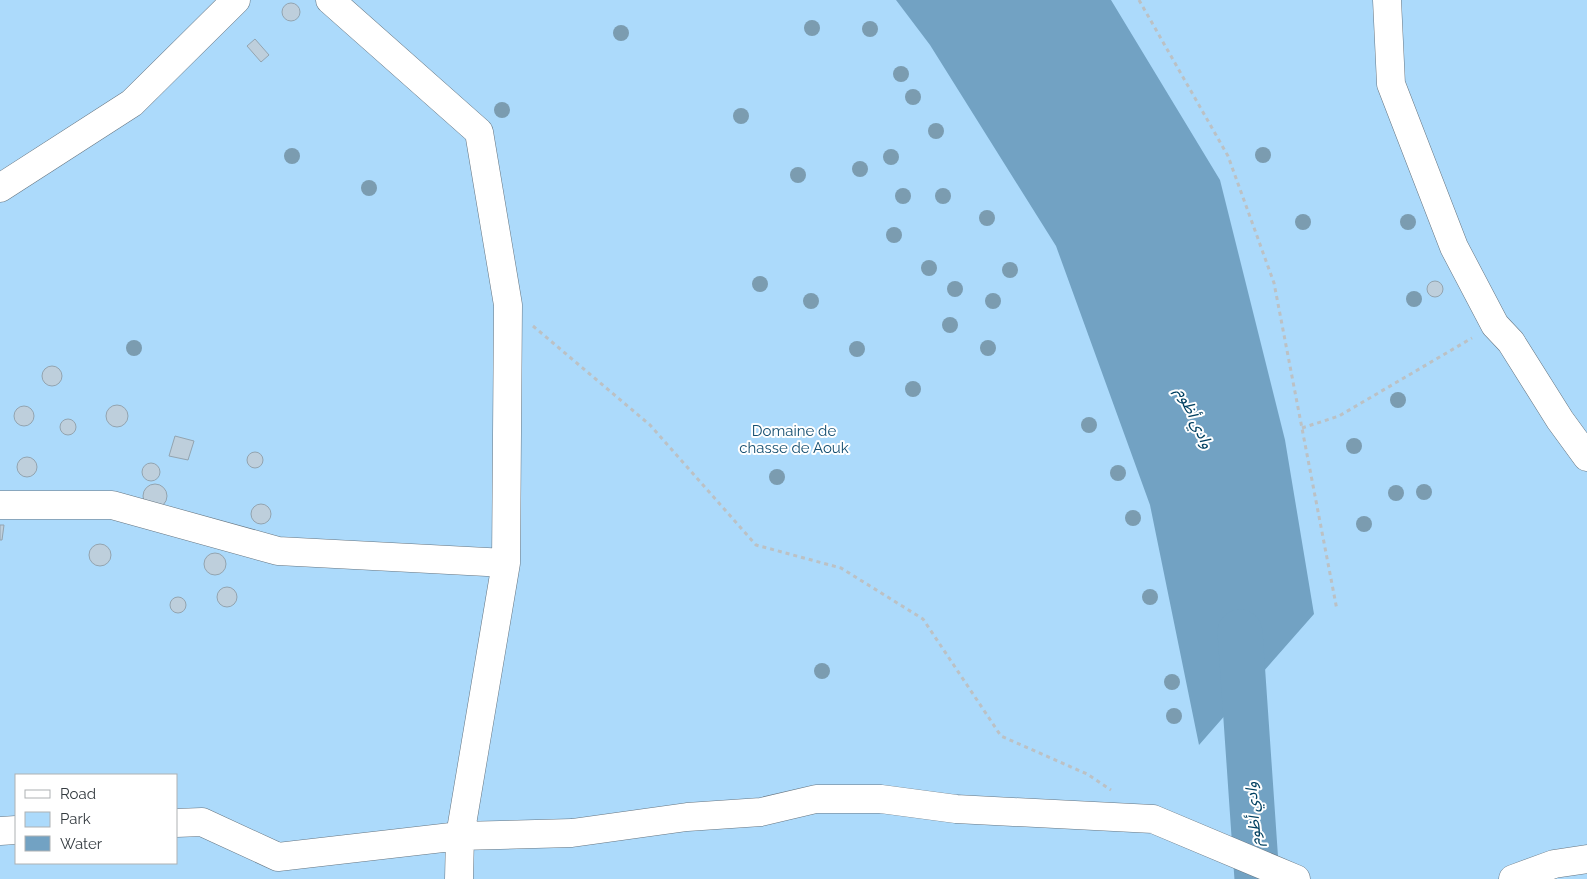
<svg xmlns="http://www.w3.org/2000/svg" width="1587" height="879" font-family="Raleway,'Noto Sans Arabic',sans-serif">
	<rect width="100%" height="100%" fill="#f7fbfd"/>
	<path fill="#acdafb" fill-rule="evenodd" d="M 0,0 L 1587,0 L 1587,879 L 0,879 ZM 16,775 L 176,775 L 176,863 L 16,863 Z"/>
	<path fill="#72a2c3" d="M 896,0 L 1111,0 L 1220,180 L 1285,440 L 1314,614 L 1199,745 L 1150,505 L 1056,246 L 930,45 Z"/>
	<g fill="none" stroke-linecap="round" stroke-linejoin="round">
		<path stroke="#72a2c3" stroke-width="45" d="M 1240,632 L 1257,879"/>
	</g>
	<path fill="#becfdc" stroke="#93a4b0" d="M282 12a9 9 0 1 1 18 0a9 9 0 1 1-18 0Z
		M 255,39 L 269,55 L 261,62 L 247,46 Z
		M1427 289a8 8 0 1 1 16 0a8 8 0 1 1-16 0Z
		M42 376a10 10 0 1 1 20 0a10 10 0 1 1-20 0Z
		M106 416a11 11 0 1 1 22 0a11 11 0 1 1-22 0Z
		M14 416a10 10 0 1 1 20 0a10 10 0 1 1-20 0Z
		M60 427a8 8 0 1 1 16 0a8 8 0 1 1-16 0Z
		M 175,436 L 194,441 L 188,460 L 169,456 Z
		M247 460a8 8 0 1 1 16 0a8 8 0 1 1-16 0Z
		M17 467a10 10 0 1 1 20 0a10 10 0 1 1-20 0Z
		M142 472a9 9 0 1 1 18 0a9 9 0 1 1-18 0Z
		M143 496a12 12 0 1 1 24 0a12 12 0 1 1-24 0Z
		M251 514a10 10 0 1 1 20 0a10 10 0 1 1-20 0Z
		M 0,525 L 4,525 L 2,540 L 0,540 Z
		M89 555a11 11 0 1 1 22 0a11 11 0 1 1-22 0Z
		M204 564a11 11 0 1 1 22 0a11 11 0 1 1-22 0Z
		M217 597a10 10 0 1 1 20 0a10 10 0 1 1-20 0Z
		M170 605a8 8 0 1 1 16 0a8 8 0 1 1-16 0Z"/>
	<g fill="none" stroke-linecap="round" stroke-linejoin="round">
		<defs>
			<path id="street" d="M 330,0 L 479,132 L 508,305 L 506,563 L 460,836 L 459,879
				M 1387,0 L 1391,84 L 1454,247 L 1495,325 L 1511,342 L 1560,420 L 1587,457
				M 0,188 L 132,103 L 236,0
				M 0,505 L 112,505 L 278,551 L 506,563
				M 176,823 L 202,822 L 278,857 L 460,836 L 572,833 L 687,817 L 761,812 L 816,799 L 881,799 L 956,809 L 1153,819 L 1296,879
				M 0,831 L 16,830
				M 1513,879 L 1554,864 L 1587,859"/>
		</defs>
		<use href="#street" stroke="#667581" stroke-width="29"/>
		<path stroke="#bcc1c4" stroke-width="3" stroke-dasharray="4 4" stroke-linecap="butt" d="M 1139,0 L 1228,156 L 1274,283 L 1337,610
			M 533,326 L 650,425 L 756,545 L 841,568 L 923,619 L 1001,736 L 1087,774 L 1111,790
			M 1302,428 L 1339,416 L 1472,338"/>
		<use href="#street" stroke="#fff" stroke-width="28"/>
	</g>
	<g fill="#7b9cb0">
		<circle cx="812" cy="28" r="8"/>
		<circle cx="870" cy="29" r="8"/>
		<circle cx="621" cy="33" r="8"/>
		<circle cx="901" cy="74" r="8"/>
		<circle cx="913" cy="97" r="8"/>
		<circle cx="502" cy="110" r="8"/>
		<circle cx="741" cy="116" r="8"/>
		<circle cx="936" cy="131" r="8"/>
		<circle cx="1263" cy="155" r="8"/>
		<circle cx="292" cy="156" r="8"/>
		<circle cx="891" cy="157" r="8"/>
		<circle cx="860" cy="169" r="8"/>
		<circle cx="798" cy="175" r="8"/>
		<circle cx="369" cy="188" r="8"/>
		<circle cx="903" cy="196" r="8"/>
		<circle cx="943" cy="196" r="8"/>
		<circle cx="987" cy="218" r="8"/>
		<circle cx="1303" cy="222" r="8"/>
		<circle cx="1408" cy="222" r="8"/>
		<circle cx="894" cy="235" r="8"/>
		<circle cx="929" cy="268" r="8"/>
		<circle cx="1010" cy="270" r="8"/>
		<circle cx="760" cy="284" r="8"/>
		<circle cx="955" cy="289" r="8"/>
		<circle cx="1414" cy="299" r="8"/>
		<circle cx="811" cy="301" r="8"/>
		<circle cx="993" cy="301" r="8"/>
		<circle cx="950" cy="325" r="8"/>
		<circle cx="134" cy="348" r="8"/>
		<circle cx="988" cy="348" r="8"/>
		<circle cx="857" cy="349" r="8"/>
		<circle cx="913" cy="389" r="8"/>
		<circle cx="1398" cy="400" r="8"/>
		<circle cx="1089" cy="425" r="8"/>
		<circle cx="1354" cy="446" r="8"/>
		<circle cx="1118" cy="473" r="8"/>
		<circle cx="777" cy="477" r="8"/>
		<circle cx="1424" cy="492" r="8"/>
		<circle cx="1396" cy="493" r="8"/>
		<circle cx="1133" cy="518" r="8"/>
		<circle cx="1364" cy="524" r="8"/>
		<circle cx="1150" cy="597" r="8"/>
		<circle cx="822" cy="671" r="8"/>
		<circle cx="1172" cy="682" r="8"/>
		<circle cx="1174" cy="716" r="8"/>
	</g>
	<g text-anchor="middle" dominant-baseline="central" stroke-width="4" stroke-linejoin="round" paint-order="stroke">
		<g font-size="15" fill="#154f71" stroke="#fff">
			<text x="794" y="431">Domaine de<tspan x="794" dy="17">chasse de Aouk</tspan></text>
		</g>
		<g font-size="16" font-style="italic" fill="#004061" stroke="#fff">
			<text transform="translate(1195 418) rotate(65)">وادي أظوم</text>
			<text transform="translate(1253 814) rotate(-94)">وادي أظوم</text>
		</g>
	</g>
	<rect x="15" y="774" width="162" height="90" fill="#ffffff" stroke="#aeb1b3"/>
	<rect x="25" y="790" width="25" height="8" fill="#ffffff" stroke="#aeb1b3"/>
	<text x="60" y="799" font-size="15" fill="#343b40">Road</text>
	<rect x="25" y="812" width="25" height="15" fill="#acdafb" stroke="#aeb1b3"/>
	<text x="60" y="824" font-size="15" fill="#343b40">Park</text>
	<rect x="25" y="836" width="25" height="15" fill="#72a2c3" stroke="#aeb1b3"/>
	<text x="60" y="849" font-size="15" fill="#343b40">Water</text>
</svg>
